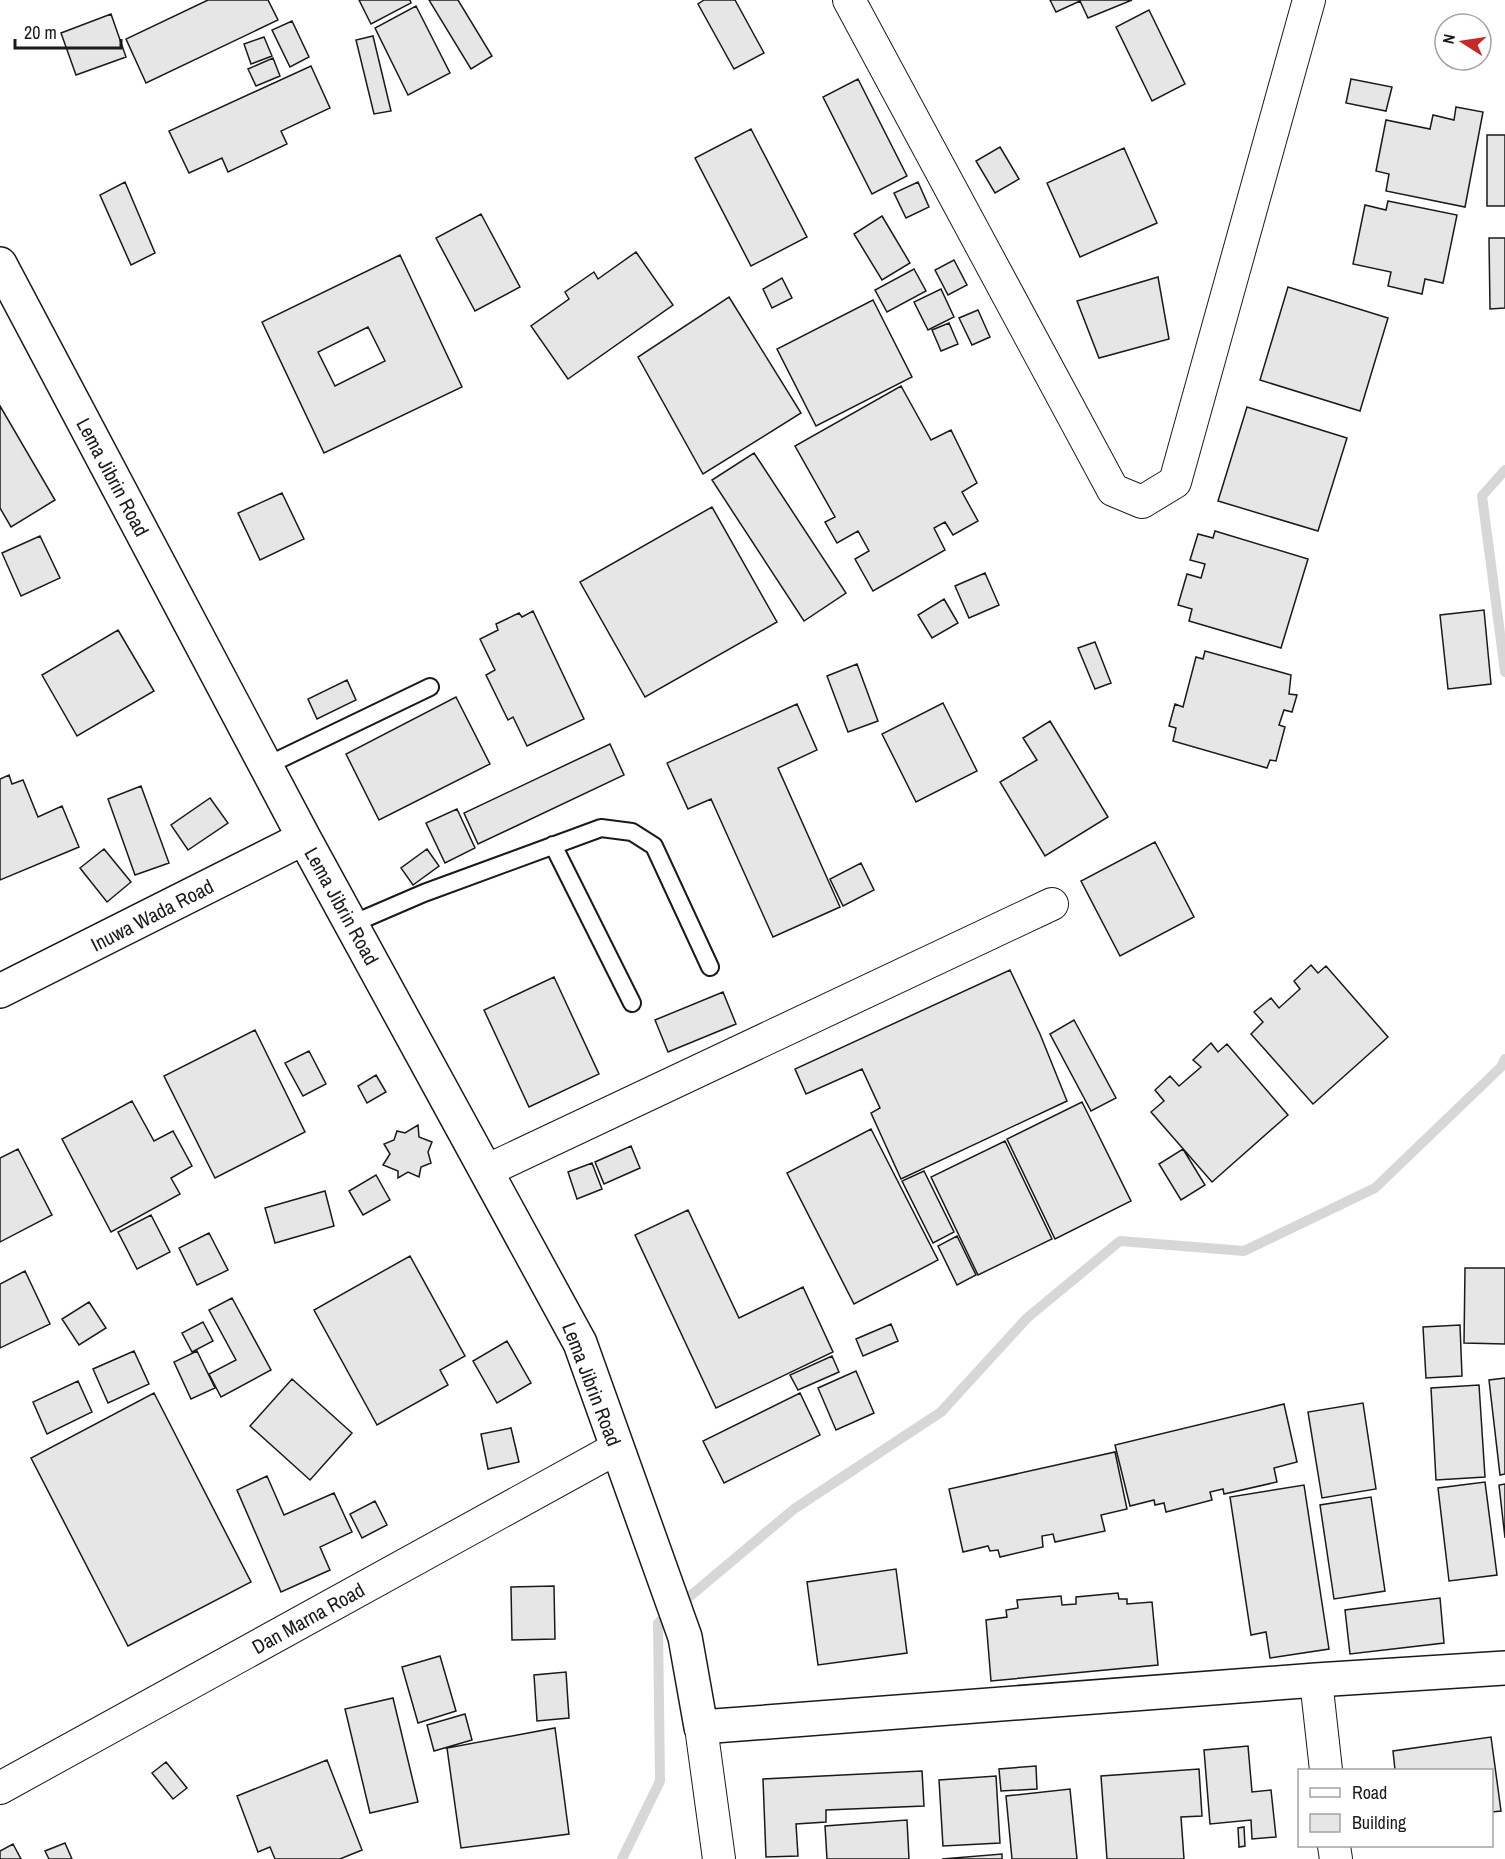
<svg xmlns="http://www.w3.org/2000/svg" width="1505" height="1859" font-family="'Archivo Narrow',sans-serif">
	<rect width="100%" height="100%" fill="#fff"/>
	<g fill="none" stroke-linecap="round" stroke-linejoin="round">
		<path stroke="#d7d7d7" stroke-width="10" d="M 1505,470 L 1482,496 L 1505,672
			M 622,1859 L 660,1781 L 658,1623 L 794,1509 L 941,1412 L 1027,1318 L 1120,1241 L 1244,1251 L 1375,1188 L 1501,1067 L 1505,1059"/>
	</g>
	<path fill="#e6e6e6" stroke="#1a1a1a" stroke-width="1.5" fill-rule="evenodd" d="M 208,0 L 268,0 L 278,20 L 146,83 L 126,39 Z
		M 359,0 L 410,0 L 411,3 L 371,24 Z
		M 429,0 L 458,0 L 492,56 L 471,69 Z
		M 704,0 L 735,0 L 764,53 L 734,69 L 698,4 Z
		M 1050,0 L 1132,0 L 1088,18 L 1080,1 L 1056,12 Z
		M 416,6 L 450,73 L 408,95 L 375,28 Z
		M 1149,10 L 1185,84 L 1152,101 L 1116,27 Z
		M 111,14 L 126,57 L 76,75 L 61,33 Z
		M 292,21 L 309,57 L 290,67 L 272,30 Z
		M 373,36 L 391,111 L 374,114 L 356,40 Z
		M 264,37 L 272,56 L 251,64 L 244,44 Z
		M 273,58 L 280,76 L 256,86 L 248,69 Z
		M 311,66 L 330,108 L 281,131 L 287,144 L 228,172 L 222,158 L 189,173 L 169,131 Z
		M 858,79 L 907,176 L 872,194 L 823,97 Z
		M 1351,79 L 1392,87 L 1386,111 L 1346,103 Z
		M 1456,107 L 1483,112 L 1465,207 L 1386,191 L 1389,174 L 1376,171 L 1386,120 L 1430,129 L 1433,115 L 1454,120 Z
		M 751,129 L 807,237 L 751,266 L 695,158 Z
		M 1487,135 L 1505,135 L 1505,206 L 1487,206 Z
		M 1000,147 L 1019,179 L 995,193 L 976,161 Z
		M 1124,148 L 1157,223 L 1080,257 L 1047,183 Z
		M 125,182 L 155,253 L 131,265 L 100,195 Z
		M 918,182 L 929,207 L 906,218 L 894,193 Z
		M 1388,201 L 1457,215 L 1443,283 L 1425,279 L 1422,294 L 1388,286 L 1391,272 L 1353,264 L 1365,205 L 1386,210 Z
		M 481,214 L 520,287 L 475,311 L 436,238 Z
		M 882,216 L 910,263 L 882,280 L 854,234 Z
		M 1489,238 L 1505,238 L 1505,308 L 1490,309 Z
		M 636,252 L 673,305 L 568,379 L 531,326 L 569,299 L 565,292 L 594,272 L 598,279 Z
		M 400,255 L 462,387 L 324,453 L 262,322 ZM 368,327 L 385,361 L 335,386 L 318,352 Z
		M 954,260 L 967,285 L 948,295 L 935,270 Z
		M 914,269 L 926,291 L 887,312 L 875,290 Z
		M 1158,277 L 1169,339 L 1099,358 L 1077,301 Z
		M 782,278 L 792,298 L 772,308 L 763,289 Z
		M 1288,287 L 1388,318 L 1360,411 L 1260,380 Z
		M 941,289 L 954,317 L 928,330 L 914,302 Z
		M 729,297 L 801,413 L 703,474 L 638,357 Z
		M 873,300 L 912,377 L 816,426 L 777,349 Z
		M 978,310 L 990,337 L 972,345 L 959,318 Z
		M 949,323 L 958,344 L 941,351 L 932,330 Z
		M 901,386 L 931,440 L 951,430 L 977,483 L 962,492 L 978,521 L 953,535 L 945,522 L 934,528 L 945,550 L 873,591 L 855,559 L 869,551 L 858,531 L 837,543 L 825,522 L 835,517 L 795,446 Z
		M 0,406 L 55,500 L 11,527 L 0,508 Z
		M 1247,407 L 1347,438 L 1318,531 L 1218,501 Z
		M 754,453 L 846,593 L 804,621 L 712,480 Z
		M 282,493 L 304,539 L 260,560 L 238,513 Z
		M 712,507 L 777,622 L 645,697 L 580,582 Z
		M 1215,531 L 1308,559 L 1281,648 L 1189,621 L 1192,609 L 1178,605 L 1187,574 L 1201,578 L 1205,564 L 1190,560 L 1198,534 L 1213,538 Z
		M 40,536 L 60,578 L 21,596 L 2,553 Z
		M 985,573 L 999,605 L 969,618 L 955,586 Z
		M 944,599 L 958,623 L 932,638 L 918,615 Z
		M 1484,610 L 1491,684 L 1448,689 L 1440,615 Z
		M 533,611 L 584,719 L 527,746 L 513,717 L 508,720 L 486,675 L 495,670 L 480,639 L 498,630 L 496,624 L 519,613 L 522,617 Z
		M 118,630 L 154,691 L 77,736 L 42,675 Z
		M 1095,642 L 1111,683 L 1095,689 L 1078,648 Z
		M 1205,651 L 1291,675 L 1289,694 L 1297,695 L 1292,712 L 1284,710 L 1279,725 L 1285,727 L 1276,761 L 1270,760 L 1267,768 L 1173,741 L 1176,728 L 1169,726 L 1175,704 L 1183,707 L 1196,657 L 1203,659 Z
		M 857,664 L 878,721 L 848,732 L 827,676 Z
		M 347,680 L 356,700 L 317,719 L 308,699 Z
		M 456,697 L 490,764 L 379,820 L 346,754 Z
		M 943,703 L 977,771 L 916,802 L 882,734 Z
		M 797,704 L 817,750 L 778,768 L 840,907 L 773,937 L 711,799 L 688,809 L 667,763 Z
		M 1050,721 L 1108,817 L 1045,856 L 1000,782 L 1037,760 L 1023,738 Z
		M 610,744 L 624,775 L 478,844 L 464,813 Z
		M 9,775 L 12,784 L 23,780 L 38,817 L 62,806 L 79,847 L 0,880 L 0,779 Z
		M 141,786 L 169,863 L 135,875 L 108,799 Z
		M 210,798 L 228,823 L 188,850 L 171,825 Z
		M 457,809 L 475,848 L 445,863 L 426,823 Z
		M 1155,842 L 1194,917 L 1120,956 L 1081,881 Z
		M 104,849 L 131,882 L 107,902 L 80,868 Z
		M 427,849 L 439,866 L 413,885 L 401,868 Z
		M 861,863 L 874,890 L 843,906 L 830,879 Z
		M 1311,965 L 1318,973 L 1326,966 L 1388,1037 L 1313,1104 L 1251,1034 L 1263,1022 L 1254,1012 L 1271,998 L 1279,1008 L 1300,989 L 1294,981 Z
		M 1010,970 L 1040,1034 L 1067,1101 L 901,1179 L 871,1113 L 880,1108 L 862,1069 L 806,1094 L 795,1069 Z
		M 554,977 L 599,1074 L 529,1107 L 484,1010 Z
		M 723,992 L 736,1024 L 668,1052 L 655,1020 Z
		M 1074,1020 L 1116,1098 L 1091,1111 L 1050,1034 Z
		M 255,1030 L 305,1132 L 215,1178 L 164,1076 Z
		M 1211,1043 L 1218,1052 L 1227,1044 L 1288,1115 L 1212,1182 L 1151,1112 L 1164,1101 L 1155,1090 L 1170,1076 L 1179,1086 L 1201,1067 L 1193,1060 Z
		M 309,1051 L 326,1084 L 303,1096 L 285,1063 Z
		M 376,1075 L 386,1092 L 367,1103 L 358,1086 Z
		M 132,1101 L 154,1141 L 173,1131 L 192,1166 L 171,1178 L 180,1194 L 111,1232 L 62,1139 Z
		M 1082,1102 L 1131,1201 L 1055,1239 L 1007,1139 Z
		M 418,1125 L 419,1137 L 432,1142 L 428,1152 L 431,1163 L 421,1167 L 419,1177 L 408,1172 L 398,1178 L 398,1171 L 383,1165 L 390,1154 L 384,1144 L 394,1140 L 397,1131 L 405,1133 Z
		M 871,1129 L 938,1260 L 854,1304 L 787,1173 Z
		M 1005,1141 L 1052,1239 L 978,1275 L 931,1177 Z
		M 631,1146 L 640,1168 L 604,1184 L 595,1162 Z
		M 18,1149 L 52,1215 L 0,1242 L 0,1158 Z
		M 1183,1149 L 1205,1185 L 1181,1200 L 1159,1164 Z
		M 592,1163 L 602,1189 L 577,1199 L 568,1172 Z
		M 924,1171 L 954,1232 L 933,1243 L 902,1181 Z
		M 376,1175 L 390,1200 L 363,1215 L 349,1191 Z
		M 325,1191 L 334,1226 L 275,1243 L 265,1208 Z
		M 688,1210 L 739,1318 L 803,1287 L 833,1352 L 716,1408 L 635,1235 Z
		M 151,1215 L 170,1252 L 137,1269 L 118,1232 Z
		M 209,1233 L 228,1270 L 197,1285 L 179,1248 Z
		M 957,1236 L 976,1275 L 957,1285 L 938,1246 Z
		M 410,1256 L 465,1356 L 440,1370 L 448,1385 L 377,1425 L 314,1310 Z
		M 1465,1268 L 1505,1268 L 1505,1344 L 1464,1343 Z
		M 25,1271 L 50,1324 L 0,1348 L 0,1284 Z
		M 232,1298 L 271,1370 L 221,1397 L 209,1374 L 236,1360 L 209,1310 Z
		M 89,1302 L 106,1328 L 79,1345 L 62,1319 Z
		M 203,1322 L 213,1341 L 192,1352 L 182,1333 Z
		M 891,1324 L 898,1341 L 863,1356 L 856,1339 Z
		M 1460,1325 L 1462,1376 L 1426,1378 L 1423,1327 Z
		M 507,1341 L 531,1383 L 497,1403 L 473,1361 Z
		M 134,1351 L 149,1384 L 108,1403 L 93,1369 Z
		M 197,1351 L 215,1388 L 191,1399 L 174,1362 Z
		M 832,1356 L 839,1372 L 798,1390 L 790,1375 Z
		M 856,1371 L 874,1413 L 836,1430 L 818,1388 Z
		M 1505,1378 L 1505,1474 L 1500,1475 L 1489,1380 Z
		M 292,1379 L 352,1433 L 310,1480 L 250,1426 Z
		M 78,1381 L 92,1412 L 47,1434 L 33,1402 Z
		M 1479,1385 L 1485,1477 L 1436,1480 L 1431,1388 Z
		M 154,1393 L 251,1582 L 128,1646 L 31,1458 Z
		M 800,1393 L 820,1435 L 724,1483 L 703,1441 Z
		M 1363,1403 L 1376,1489 L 1322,1498 L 1308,1412 Z
		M 1284,1404 L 1297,1462 L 1274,1468 L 1277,1482 L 1224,1494 L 1223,1489 L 1210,1492 L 1212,1500 L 1166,1512 L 1164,1503 L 1155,1505 L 1154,1500 L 1130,1506 L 1115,1445 Z
		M 511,1428 L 519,1462 L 488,1469 L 481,1434 Z
		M 1115,1452 L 1127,1509 L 1101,1515 L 1105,1531 L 1055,1542 L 1053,1534 L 1042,1536 L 1043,1547 L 1000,1557 L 998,1550 L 990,1551 L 988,1546 L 963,1552 L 949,1489 Z
		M 267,1476 L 284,1515 L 334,1493 L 352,1532 L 320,1547 L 330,1570 L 281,1592 L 237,1490 Z
		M 1485,1482 L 1497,1575 L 1449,1581 L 1438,1488 Z
		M 1505,1484 L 1505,1538 L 1499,1485 Z
		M 1304,1485 L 1329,1649 L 1270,1658 L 1266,1632 L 1251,1635 L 1230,1497 Z
		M 1371,1497 L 1385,1591 L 1334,1599 L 1320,1505 Z
		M 375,1501 L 387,1525 L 362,1538 L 350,1514 Z
		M 896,1569 L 907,1653 L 818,1665 L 807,1582 Z
		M 554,1586 L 555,1639 L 512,1640 L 511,1587 Z
		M 1118,1593 L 1119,1599 L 1127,1599 L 1127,1604 L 1152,1602 L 1158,1665 L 991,1681 L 986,1620 L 1007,1617 L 1006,1610 L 1018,1608 L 1017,1600 L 1061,1596 L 1062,1605 L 1076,1604 L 1076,1597 Z
		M 1440,1598 L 1444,1643 L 1350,1654 L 1345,1610 Z
		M 440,1656 L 456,1711 L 418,1723 L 402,1667 Z
		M 566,1672 L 569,1718 L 537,1721 L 534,1675 Z
		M 393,1698 L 418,1802 L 370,1813 L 345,1709 Z
		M 465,1714 L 472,1740 L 434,1751 L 427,1725 Z
		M 555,1728 L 569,1834 L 461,1848 L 447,1748 Z
		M 1491,1737 L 1501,1811 L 1492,1812 L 1492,1770 L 1395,1770 L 1393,1751 Z
		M 1248,1746 L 1252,1792 L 1271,1790 L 1276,1837 L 1252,1839 L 1251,1820 L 1210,1824 L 1204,1750 Z
		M 327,1760 L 362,1850 L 340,1859 L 275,1859 L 270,1847 L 258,1852 L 237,1796 Z
		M 166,1762 L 187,1788 L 173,1799 L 152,1773 Z
		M 1036,1766 L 1037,1789 L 1001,1791 L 999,1769 Z
		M 1199,1769 L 1202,1816 L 1181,1817 L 1184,1859 L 1107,1859 L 1101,1776 Z
		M 922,1771 L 924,1806 L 826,1810 L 826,1822 L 796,1824 L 798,1856 L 766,1857 L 763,1779 Z
		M 996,1776 L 1000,1843 L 943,1846 L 939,1780 Z
		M 1070,1789 L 1077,1859 L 1012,1859 L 1006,1796 Z
		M 907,1820 L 909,1859 L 827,1859 L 825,1826 Z
		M 1244,1827 L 1245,1846 L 1239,1847 L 1238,1828 Z
		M 65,1843 L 72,1859 L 49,1859 L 45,1851 Z
		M 13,1844 L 21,1859 L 0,1859 L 0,1851 Z
		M 1002,1854 L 1002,1859 L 942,1859 Z"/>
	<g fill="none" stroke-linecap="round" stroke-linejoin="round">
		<defs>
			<path id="service" d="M 266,766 L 430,687
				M 553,845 L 632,1003
				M 352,924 L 424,893 L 601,828 L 632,832 L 654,846 L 710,967"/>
			<path id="minor" d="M 849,0 L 1113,490 L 1142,502 L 1175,482 L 1309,0
				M 486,1171 L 1052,904
				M 1316,1680 L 1326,1770
				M 701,1727 L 719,1859
				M 0,1788 L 617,1448
				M 1334,1846 L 1336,1859"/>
			<path id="tertiary" d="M 0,264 L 304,838 L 580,1343 L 685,1637 L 701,1727 L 1316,1680 L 1505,1668
				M 0,991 L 304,838"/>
		</defs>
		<use href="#service" stroke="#1a1a1a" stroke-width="20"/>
		<use href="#minor" stroke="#1a1a1a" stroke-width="34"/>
		<use href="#tertiary" stroke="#1a1a1a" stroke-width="36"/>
		<use href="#service" stroke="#fff" stroke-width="16"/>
		<use href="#minor" stroke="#fff" stroke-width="32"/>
		<use href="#tertiary" stroke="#fff" stroke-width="33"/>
	</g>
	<g text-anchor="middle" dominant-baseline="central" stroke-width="4.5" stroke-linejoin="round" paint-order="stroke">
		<g font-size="20" fill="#1a1a1a" stroke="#fff">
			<text transform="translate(113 477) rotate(62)">Lema Jibrin Road</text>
			<text transform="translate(342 906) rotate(61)">Lema Jibrin Road</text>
			<text transform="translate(152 915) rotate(-27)">Inuwa Wada Road</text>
			<text transform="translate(592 1384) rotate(69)">Lema Jibrin Road</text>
			<text transform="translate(308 1618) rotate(-29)">Dan Marna Road</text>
		</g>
	</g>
	<rect x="1298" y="1769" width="195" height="78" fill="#ffffff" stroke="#a3a3a3" stroke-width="1.5"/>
	<rect x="1310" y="1788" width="30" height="9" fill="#ffffff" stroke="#a3a3a3" stroke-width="1.5"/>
	<text x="1352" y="1799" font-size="18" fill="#1a1a1a">Road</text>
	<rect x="1310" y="1814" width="30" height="18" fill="#e6e6e6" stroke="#a3a3a3" stroke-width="1.5"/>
	<text x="1352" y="1829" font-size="18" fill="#1a1a1a">Building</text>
	<g transform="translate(1463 42) rotate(282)"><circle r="28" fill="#ffffff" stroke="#a3a3a3" stroke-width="1.5"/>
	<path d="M0-4.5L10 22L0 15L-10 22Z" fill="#c62828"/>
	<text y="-9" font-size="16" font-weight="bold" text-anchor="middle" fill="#1a1a1a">N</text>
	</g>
	<path d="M15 39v9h106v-9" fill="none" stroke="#1a1a1a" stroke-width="3"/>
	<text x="24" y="39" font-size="18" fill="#1a1a1a" stroke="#ffffff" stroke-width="4.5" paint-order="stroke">20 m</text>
</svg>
